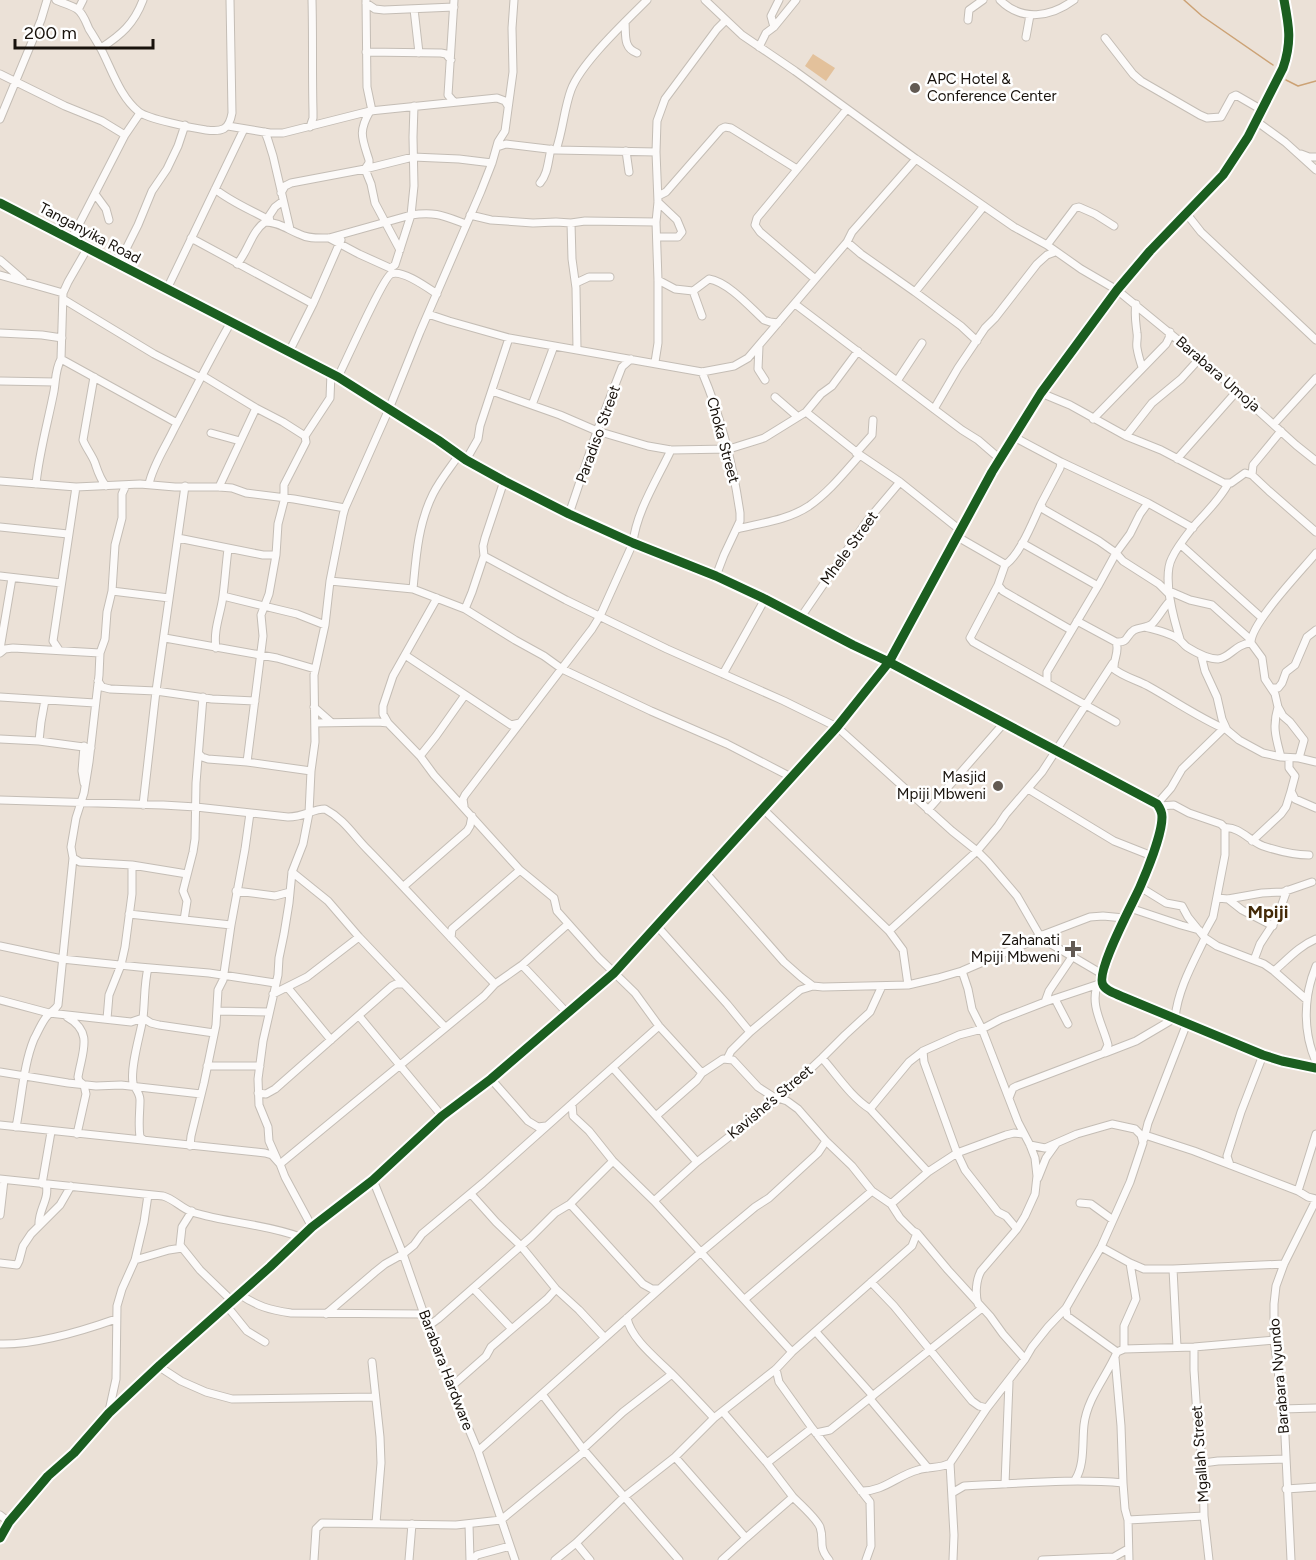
<svg xmlns="http://www.w3.org/2000/svg" width="1316" height="1560" font-family="Figtree,sans-serif">
	<rect width="100%" height="100%" fill="#ebe1d7"/>
	<path fill="#e3c19b" d="M 813,54 L 835,68 L 826,81 L 805,66 Z"/>
	<g fill="none" stroke-linecap="round" stroke-linejoin="round">
		<path stroke="#cca275" stroke-width="1.5" d="M 1184,0 L 1202,16 L 1273,65
			M 1286,80 L 1298,86 L 1316,81"/>
		<defs>
			<path id="minor" d="M 56,0 C 62,3 71,5 77,9 C 83,13 86,22 89,29 C 93,35 97,42 101,49 C 112,70 120,97 139,112 C 148,119 193,128 206,130 C 222,132 229,130 232,113 L 230,0
				M 366,0 L 367,87 L 372,111
				M 454,0 L 448,95 L 454,102
				M 705,0 L 742,35 L 795,71 L 916,159 L 1014,227 L 1047,245 L 1081,269 L 1117,290 L 1200,358 L 1296,445 L 1316,461
				M 1000,0 C 1022,22 1051,17 1074,0
				M 366,3 L 375,9 L 384,10 L 454,7
				M 414,9 L 419,53
				M 78,10 L 83,0
				M 968,20 L 969,10 L 983,0
				M 625,22 C 626,35 623,48 637,53
				M 774,27 L 771,16 L 779,0
				M 1026,37 L 1030,15
				M 1105,38 L 1133,74 L 1141,81 L 1200,115 L 1207,118 L 1221,117 L 1232,97 L 1236,95 L 1262,110
				M 759,47 L 766,33 L 774,27 L 796,0
				M 101,48 C 121,35 134,24 143,0
				M 366,52 L 441,53 L 446,54 L 451,60
				M 0,74 L 65,106 L 102,121 L 125,135
				M 370,111 C 358,132 362,138 369,160 L 369,163 L 365,169 L 371,184 L 375,203 L 400,250
				M 0,119 L 41,20 L 47,0
				M 1256,121 L 1285,142 L 1316,170
				M 228,126 L 270,133 L 283,133 L 370,111 L 497,98 L 505,101 L 508,106
				M 310,127 L 313,118 L 313,111 C 312,74 313,37 312,0
				M 265,132 L 268,140 L 273,156 L 290,229
				M 497,147 L 506,144 L 556,150 L 656,152
				M 556,150 C 563,130 564,109 571,90 C 581,63 625,22 647,0
				M 626,151 L 629,172
				M 1301,154 L 1309,157 L 1316,157
				M 540,183 C 548,174 548,161 551,149
				M 215,189 C 231,202 251,210 269,220
				M 281,193 L 285,186 L 291,183 L 365,169 L 413,157 L 459,159 L 492,163
				M 95,194 L 106,209 L 109,220
				M 658,196 L 666,192 L 721,129 L 725,127 L 731,128 L 797,169
				M 0,203 L 338,377 L 438,440 L 466,460 L 504,481 L 569,514 L 633,543 L 716,576 L 765,599 L 853,645 L 889,662 L 1157,804 C 1160,808 1162,812 1162,817 C 1162,834 1147,871 1140,887 C 1133,903 1095,972 1103,985 C 1106,991 1117,994 1123,997 L 1263,1055 L 1282,1061 L 1316,1068
				M 1186,213 L 1201,232 L 1316,340
				M 470,215 L 491,220 L 533,223 L 556,222 L 571,223 L 585,221 L 656,222
				M 270,222 L 269,216 L 275,207 L 283,201
				M 571,223 L 572,259 L 576,288 L 577,349
				M 657,237 L 678,237 L 682,232 L 677,220 L 658,202
				M 191,238 L 313,304
				M 329,238 L 359,254 L 390,268 L 395,265 L 411,215 L 414,186 L 413,137 L 414,106
				M 71,240 L 125,135 L 140,113
				M 847,242 L 861,254 L 915,292 L 961,326 L 977,341
				M 1047,245 L 1075,208 L 1079,207 L 1095,214 L 1114,226
				M 87,249 L 68,282 L 63,293 L 61,359 L 177,423
				M 0,260 L 23,280
				M 237,264 C 248,252 251,232 265,222 C 278,222 287,229 299,234 C 308,239 319,238 329,238 L 411,215 C 435,211 444,216 466,224
				M 118,265 L 138,225 L 152,191 L 167,169 L 178,146 L 185,125
				M 0,275 L 63,293
				M 814,278 L 760,232 L 755,225 L 757,218 L 847,109
				M 658,280 L 675,289 L 693,291 L 709,279 C 728,282 750,307 764,320 L 770,322 L 778,323
				M 576,283 L 589,277 L 610,277
				M 167,289 L 244,129
				M 693,291 L 702,316
				M 915,292 L 984,206
				M 63,299 L 154,354 L 201,378
				M 795,304 L 934,409 L 962,430 L 978,440 L 1000,459
				M 1136,304 C 1134,314 1136,324 1137,333 C 1138,338 1136,343 1137,348 C 1138,354 1140,361 1142,367
				M 428,314 L 449,321 L 509,338 L 702,372 L 734,366 L 748,358 L 847,242 L 852,232 L 916,159
				M 0,333 L 42,335 L 62,338
				M 759,346 L 758,369 L 765,380
				M 289,352 L 313,304 L 341,240
				M 655,362 L 658,343 L 658,280 L 656,222 L 658,202 L 656,152 L 657,121 L 665,99 L 717,29 L 725,21
				M 702,372 C 721,417 733,464 740,513 L 740,521 L 724,555 L 716,576
				M 203,376 L 256,408 L 283,422 L 305,436 L 306,442 L 304,446 L 284,485 L 284,501 L 278,524 L 276,555 L 269,594 L 261,615 L 263,636 L 247,762
				M 94,377 L 83,440 C 86,448 92,455 95,463 C 98,472 100,479 106,486
				M 338,377 C 345,363 383,278 391,274 C 402,269 428,288 437,294
				M 0,381 L 55,382
				M 897,381 L 922,343
				M 492,391 L 560,415 L 597,431 L 648,446 L 671,450 L 729,449 L 764,438 L 806,412 L 821,394 L 832,386 L 858,351
				M 1041,393 L 1070,405 L 1126,436 L 1161,450 L 1224,483 L 1231,483 L 1245,473 L 1252,475 L 1269,491 L 1316,532
				M 775,397 L 798,417
				M 532,405 L 554,346
				M 934,409 L 958,368 L 985,328 L 995,318 L 1037,264 L 1047,255 L 1055,252
				M 806,412 L 860,455 L 900,482 L 960,530
				M 1093,419 L 1166,344 L 1169,338 L 1170,332
				M 1274,424 L 1316,378
				M 211,433 L 240,441
				M 305,436 L 330,398 L 331,373
				M 1126,436 L 1152,403 L 1181,379 L 1200,358
				M 1014,437 L 1061,462 L 1060,468 L 1041,504 L 1043,509 L 1099,541 L 1116,553 L 1123,561 L 1159,584 L 1169,594
				M 856,453 L 872,435 L 873,420
				M 1177,459 L 1237,391
				M 466,460 L 478,439 L 480,426 L 509,338
				M 1061,462 L 1148,503 L 1193,528
				M 1252,475 L 1253,465 L 1281,431
				M 0,481 L 76,487 L 140,484 L 175,487 L 219,487 L 232,488 L 246,493 L 294,499 L 345,508
				M 504,481 L 485,538 L 483,546 L 484,556 L 566,600 L 667,649 L 784,701 L 837,727 L 952,831 L 977,851 L 988,862 L 1017,896 L 1040,936
				M 36,484 C 39,453 48,422 54,391 C 56,380 55,370 61,359
				M 149,484 C 153,465 166,446 174,429 C 193,393 211,357 231,322
				M 126,485 L 122,494 L 122,518 L 115,545 L 112,591 L 107,612 L 105,639 L 100,653 L 99,675 L 89,762 L 84,793 L 76,818 L 71,847 L 73,858 L 80,862 L 132,865 L 187,874
				M 219,487 L 256,408
				M 569,514 L 597,431 L 622,367 L 631,359
				M 0,527 L 68,534
				M 737,529 C 761,523 788,520 809,506 C 829,492 844,473 860,455
				M 956,536 L 1003,563 L 1005,565 L 998,585 L 1003,591 L 1071,630
				M 178,538 L 263,555 L 276,555
				M 1022,543 L 1098,586
				M 1181,545 L 1262,618
				M 1005,565 C 1020,555 1033,521 1041,504
				M 0,576 L 61,583
				M 330,581 L 413,589 L 465,609 L 515,640 L 544,656 L 562,669 L 651,711 L 727,744 L 791,777
				M 998,585 L 970,638 L 973,642 L 1116,722
				M 413,589 C 416,557 418,524 433,494 C 440,480 450,468 459,455
				M 112,591 L 169,598
				M 1169,591 L 1190,600 L 1212,605 L 1250,639
				M 223,596 L 297,614 L 325,625
				M 437,598 L 393,676 L 383,706 L 383,714 L 388,723 L 420,756 L 434,775 L 520,870 L 554,898 L 557,911 L 599,958 L 635,993 L 659,1026 L 702,1073 L 723,1059 L 733,1060 L 758,1087 L 772,1096 L 787,1101 L 798,1109 L 826,1141 L 852,1166 L 872,1191 L 891,1204 L 900,1218 L 913,1231 L 917,1233 L 912,1246 L 792,1352 L 776,1369 L 714,1418 L 675,1457 L 624,1497 L 576,1543 L 555,1560
				M 465,609 L 472,592 L 484,556
				M 801,617 L 867,521 L 900,482
				M 1077,621 L 1116,642 C 1129,643 1125,636 1134,630 C 1140,627 1147,628 1152,624 C 1159,617 1163,608 1170,601
				M 1145,627 C 1156,630 1167,632 1177,638 C 1181,640 1183,644 1187,647 C 1195,652 1207,659 1218,659 C 1230,658 1235,644 1251,643 L 1262,658 L 1265,679 L 1271,688 L 1278,688 L 1282,683 L 1286,672 L 1295,665 L 1307,637 L 1316,630
				M 165,638 L 277,658 L 315,669
				M 1180,639 C 1174,620 1162,577 1172,558 C 1177,547 1186,536 1193,527 C 1206,512 1218,502 1228,484
				M 1116,642 C 1120,652 1113,659 1114,669 C 1124,677 1137,680 1148,686 C 1175,701 1199,718 1227,730
				M 1251,643 C 1250,624 1302,570 1316,553
				M 216,648 C 213,630 221,613 223,596 C 225,580 226,565 228,549
				M 0,649 L 12,578
				M 59,650 L 53,641 L 76,487
				M 0,653 L 5,649 L 13,648 L 100,653
				M 405,655 L 511,725 L 520,723
				M 1201,655 L 1205,671 L 1217,697 L 1222,719 L 1227,730 L 1239,740 L 1263,753 L 1281,757 L 1299,758 L 1316,762
				M 723,674 L 765,599
				M 98,681 L 102,687 L 110,689 L 156,691 L 212,699 L 255,701
				M 1047,683 L 1047,672 L 1098,586 L 1116,553 L 1130,534 L 1140,514 L 1148,503
				M 1271,688 L 1275,694 L 1278,707 L 1283,716 L 1290,722 L 1304,740 L 1299,758
				M 0,697 L 95,703
				M 314,707 L 331,722
				M 1278,707 C 1272,727 1276,738 1281,757
				M 315,723 L 378,722 L 388,723
				M 0,739 L 39,741 L 91,748
				M 39,741 L 41,722 L 45,700
				M 199,754 L 202,757 L 208,759 L 247,762 L 311,771
				M 420,756 L 436,736 L 465,695
				M 1289,758 L 1289,768 L 1295,776 L 1291,791 L 1295,799 L 1316,808
				M 84,783 L 82,771 L 84,746
				M 1028,789 L 1114,841 L 1152,856
				M 0,800 L 163,805 L 196,807 L 288,817 C 305,817 312,809 325,809 C 344,819 354,836 368,850 C 411,894 452,940 495,984
				M 1157,804 L 1171,788 L 1182,769 L 1223,729
				M 143,805 L 156,691 L 185,486
				M 464,806 L 463,799 L 465,795 L 592,629 L 600,616 L 633,543 C 636,512 658,478 671,450
				M 1159,806 L 1174,805 L 1189,813 L 1221,824 L 1225,828 L 1225,855 L 1213,917 L 1203,935
				M 762,808 L 889,931 L 903,950 L 908,985
				M 928,810 L 1004,723
				M 1225,828 C 1238,826 1250,841 1263,846 C 1278,851 1293,855 1309,855
				M 1252,841 L 1281,814 L 1286,807 L 1291,791
				M 292,872 L 328,901 L 359,937 L 445,1027
				M 705,872 L 784,962 L 801,977 L 813,986 L 823,987 L 908,985 L 938,978 L 962,971 L 1025,944 L 1040,936 L 1090,917 L 1103,916 L 1124,918
				M 404,886 L 467,831 L 470,826 L 472,816
				M 1140,887 L 1166,903 L 1182,906 L 1188,917 L 1205,938 L 1217,946 L 1264,964 L 1274,971 L 1307,1000
				M 236,891 L 275,896 L 290,892
				M 1217,898 L 1228,899 L 1262,893 L 1283,892 L 1312,882
				M 1228,899 L 1242,910 L 1273,926
				M 1130,908 L 1181,925 L 1199,930
				M 129,914 L 231,925
				M 184,920 L 187,901 L 183,891 L 193,852 L 195,839 L 196,783 L 203,697
				M 657,926 L 727,1004 L 750,1032
				M 889,931 L 977,851 L 998,826 L 1006,814 L 1042,772 L 1113,663
				M 1042,935 L 1051,944 L 1102,974
				M 451,938 L 452,929 L 520,870
				M 0,946 L 62,959 L 139,967 L 209,973 L 275,983
				M 1254,960 L 1260,944 L 1277,918 L 1287,890
				M 522,965 L 568,1014
				M 1316,966 C 1303,997 1303,1032 1316,1062
				M 962,971 L 968,989 L 972,1009 L 982,1029 L 1018,1122 L 1030,1145 L 1035,1158 L 1037,1176 L 1035,1194 L 1025,1216 L 1017,1229 L 981,1271 C 976,1280 975,1294 978,1304
				M 1274,971 C 1288,959 1299,946 1316,939
				M 288,988 L 331,1040
				M 273,994 L 307,977 L 359,937
				M 1055,999 L 1068,1024
				M 0,1000 L 49,1013 L 131,1022 L 143,1018 L 151,1023 L 159,1025 L 214,1033
				M 1045,1002 L 1049,991 L 1072,957
				M 217,1011 L 269,1012
				M 359,1016 L 442,1116
				M 67,1017 C 94,1032 82,1052 78,1077 L 79,1081 L 84,1085 L 86,1094 L 77,1134
				M 107,1019 L 109,995 L 121,965 L 125,947 L 132,894 L 132,865
				M 923,1051 L 924,1062 L 957,1153 L 965,1170 L 998,1212 L 1006,1216 L 1017,1229
				M 1105,1053 L 1136,1041 L 1175,1018 C 1178,989 1193,963 1205,938
				M 822,1058 C 837,1075 851,1097 870,1109 L 928,1172
				M 727,1059 L 731,1051 L 750,1032 L 800,990 L 813,986
				M 207,1066 L 260,1066
				M 613,1068 L 697,1162
				M 0,1072 L 68,1083 L 96,1086 L 121,1085 L 201,1094
				M 491,1079 L 528,1121 L 538,1127 L 546,1126
				M 258,1093 L 266,1094 L 275,1089 L 392,986 L 396,984 L 403,984
				M 1009,1098 L 1013,1088 L 1017,1086 L 1104,1053 L 1108,1045 C 1103,1025 1089,1004 1098,984
				M 572,1104 L 573,1116 L 589,1131 L 613,1161 L 654,1201 L 792,1352
				M 870,1109 L 909,1062 L 923,1051 L 959,1035 L 982,1029 L 1001,1019 L 1045,1002 L 1102,983
				M 656,1116 L 697,1080 L 702,1073
				M 0,1125 L 265,1153 L 272,1155 L 280,1164 L 285,1177 L 312,1227
				M 16,1127 C 22,1098 23,1066 34,1039 C 38,1032 42,1021 48,1015 C 52,1011 55,1010 58,1005 L 73,858
				M 1145,1135 L 1194,1151 L 1298,1191 L 1308,1197 L 1316,1199
				M 1144,1139 L 1148,1123 L 1187,1023
				M 144,1140 L 140,1137 C 138,1124 140,1112 140,1100 C 140,1093 135,1089 133,1083 C 130,1067 140,1036 143,1018 C 145,1001 144,984 148,968
				M 190,1146 L 191,1136 L 204,1083 L 216,1025 L 218,990 L 223,980 L 231,925 L 245,849 L 250,813
				M 277,1159 L 269,1141 L 268,1127 L 259,1105 L 258,1079 L 263,1041 L 278,975 L 279,958 L 284,934 L 289,903 L 292,872 L 303,844 L 309,813 L 311,771 L 315,742 L 314,675 L 325,625 L 330,581 L 343,515 L 345,508 L 389,409 L 420,332 L 481,191 L 492,163 L 498,142 L 505,131 L 513,72 L 512,28 L 514,0
				M 280,1164 L 484,996 L 495,984 L 522,965 L 568,924
				M 1230,1165 L 1227,1156 L 1241,1112 L 1263,1055
				M 1038,1178 L 1046,1158 L 1056,1144
				M 0,1179 L 163,1196 C 174,1199 181,1208 192,1212 C 227,1223 266,1224 300,1237
				M 373,1180 L 403,1254 L 441,1363 L 478,1451 L 515,1560
				M 42,1184 L 51,1132
				M 1298,1191 L 1316,1134
				M 471,1194 L 496,1222 L 521,1246 L 556,1289 L 579,1310 L 604,1337
				M 654,1201 L 697,1162 L 786,1092 L 822,1058 L 845,1035 L 870,1012 L 882,986
				M 1080,1203 L 1091,1204 L 1113,1220
				M 570,1204 L 643,1284 L 652,1289 L 659,1289
				M 891,1204 L 928,1172 L 957,1153 L 1006,1135 L 1014,1133 L 1023,1134
				M 192,1211 L 182,1227 L 180,1245 L 200,1270 L 231,1300
				M 0,1215 L 4,1180
				M 39,1225 C 38,1210 50,1199 46,1184
				M 917,1233 L 948,1270 L 990,1316 L 1003,1334 L 1025,1359
				M 1101,1247 L 1130,1263 L 1144,1269 L 1173,1269 L 1284,1264
				M 135,1260 L 169,1250 L 182,1248
				M 0,1263 L 17,1265 L 19,1261 L 23,1246 L 31,1234 L 60,1205 L 71,1186
				M 1173,1269 L 1177,1347
				M 871,1282 L 894,1306 L 972,1401 L 979,1406 L 987,1408
				M 473,1288 L 512,1329
				M 239,1294 C 257,1306 269,1310 291,1313 L 424,1314
				M 745,1299 L 872,1191
				M 226,1305 L 247,1331 L 265,1342
				M 1066,1308 L 1067,1316 L 1117,1352 L 1124,1349 L 1194,1347 L 1274,1340
				M 326,1314 L 375,1272 L 385,1264 L 403,1254 L 414,1245 L 422,1234 L 483,1183 L 659,1026
				M 627,1318 C 631,1339 657,1359 671,1373 C 686,1388 700,1403 714,1418
				M 427,1324 L 431,1324 L 438,1319 L 531,1237 L 555,1213 L 570,1204 L 613,1161
				M 816,1332 L 873,1396
				M 0,1344 C 36,1345 82,1331 116,1319
				M 1194,1347 L 1194,1370 L 1198,1431 L 1203,1463 L 1204,1516 L 1209,1560
				M 1124,1349 L 1124,1326 L 1136,1299 L 1130,1263
				M 1115,1358 L 1121,1426 L 1123,1483
				M 372,1362 L 380,1437 L 381,1463 L 376,1523
				M 158,1366 L 181,1381 L 206,1392 L 232,1399 L 375,1397
				M 776,1369 L 779,1382 L 812,1428 L 870,1502 L 871,1546 L 866,1560
				M 452,1386 L 486,1356 L 491,1347 L 547,1299 L 556,1289
				M 542,1394 L 583,1449 L 679,1560
				M 870,1399 L 928,1468
				M 1283,1409 L 1316,1408
				M 109,1411 L 116,1379 L 117,1306 L 122,1289 L 135,1260 L 144,1222 L 148,1195
				M 816,1433 L 830,1430 L 982,1308
				M 583,1449 L 623,1412 L 672,1374
				M 478,1451 L 700,1253 L 755,1207 L 769,1198 L 818,1153 L 826,1141
				M 675,1457 L 746,1538
				M 767,1463 L 812,1428
				M 1203,1463 L 1218,1461 L 1286,1459
				M 1075,1480 C 1085,1465 1082,1442 1084,1425 C 1087,1398 1107,1376 1117,1352
				M 1005,1484 L 1009,1382
				M 1286,1489 L 1316,1487
				M 861,1491 C 883,1492 898,1475 918,1470 C 929,1466 940,1469 950,1463
				M 952,1493 L 964,1486 C 1017,1484 1070,1478 1123,1483 L 1125,1509 L 1128,1520 L 1129,1560
				M 793,1497 C 801,1505 816,1518 820,1527 C 825,1542 817,1545 829,1560
				M 0,1515 L 9,1522
				M 1128,1520 L 1204,1516
				M 469,1524 L 470,1560
				M 0,1538 L 9,1522 L 48,1476 L 74,1453 L 109,1413 L 160,1365 L 270,1267 L 312,1227 L 373,1180 L 442,1116 L 491,1079 L 614,973 L 837,727 L 889,662 L 992,472 L 1041,393 L 1117,290 L 1150,251 L 1223,175 L 1248,137 L 1283,68 C 1292,42 1289,26 1284,0
				M 576,1543 L 590,1560
				M 314,1560 L 316,1529 L 322,1523 L 456,1525 L 501,1520 L 585,1451
				M 409,1560 L 412,1524
				M 472,1560 L 477,1555 L 510,1546
				M 722,1560 L 746,1538 L 793,1497 L 767,1463 L 723,1412
				M 953,1560 L 954,1535 L 950,1463 L 987,1408 L 1025,1359 L 1032,1347 L 1048,1327 L 1066,1308 L 1101,1247 L 1130,1182 L 1143,1143 L 1141,1135 L 1135,1129 L 1112,1124 L 1077,1134 L 1045,1148 L 1030,1145
				M 1042,1560 L 1114,1557 L 1128,1549
				M 1291,1560 L 1284,1416 L 1274,1340 L 1274,1304 L 1276,1286 L 1284,1264 L 1316,1200"/>
		</defs>
		<use href="#minor" stroke="#c4bdb5" stroke-width="9"/>
		<use href="#minor" stroke="#fcfaf9" stroke-width="7"/>
		<defs>
			<path id="cycleway" d="M 0,203 L 338,377 L 438,440 L 466,460 L 504,481 L 569,514 L 633,543 L 716,576 L 765,599 L 853,645 L 889,662 L 1157,804 C 1160,808 1162,812 1162,817 C 1162,834 1147,871 1140,887 C 1133,903 1095,972 1103,985 C 1106,991 1117,994 1123,997 L 1263,1055 L 1282,1061 L 1316,1068
				M 0,1538 L 9,1522 L 48,1476 L 74,1453 L 109,1413 L 160,1365 L 270,1267 L 312,1227 L 373,1180 L 442,1116 L 491,1079 L 614,973 L 837,727 L 889,662 L 992,472 L 1041,393 L 1117,290 L 1150,251 L 1223,175 L 1248,137 L 1283,68 C 1292,42 1289,26 1284,0"/>
		</defs>
		<use href="#cycleway" stroke="#fff" stroke-width="13"/>
		<use href="#cycleway" stroke="#1b5e20" stroke-width="9"/>
	</g>
	<g fill="#625a53" stroke="#fff" stroke-width="2">
		<circle cx="915" cy="88" r="6"/>
		<circle cx="998" cy="786" r="6"/>
		<path d="M1070 940h6v6h6v6h-6v6h-6v-6h-6v-6h6z"/>
	</g>
	<g text-anchor="middle" dominant-baseline="central" stroke-width="5" stroke-linejoin="round" paint-order="stroke">
		<g font-size="15" fill="#18120c" stroke="#fff" text-anchor="end">
			<text x="927" y="79" text-anchor="start">APC Hotel &amp;<tspan x="927" dy="17">Conference Center</tspan></text>
			<text x="986" y="777">Masjid<tspan x="986" dy="17">Mpiji Mbweni</tspan></text>
			<text x="1060" y="940">Zahanati<tspan x="1060" dy="17">Mpiji Mbweni</tspan></text>
		</g>
		<g font-size="15" fill="#18120c" stroke="#fff">
			<text transform="translate(90 233) rotate(28)">Tanganyika Road</text>
			<text transform="translate(1218 374) rotate(41)">Barabara Umoja</text>
			<text transform="translate(598 434) rotate(-70)">Paradiso Street</text>
			<text transform="translate(723 440) rotate(75)">Choka Street</text>
			<text transform="translate(849 548) rotate(-54)">Mhele Street</text>
			<text transform="translate(770 1102) rotate(-40)">Kavishe’s Street</text>
			<text transform="translate(446 1370) rotate(69)">Barabara Hardware</text>
			<text transform="translate(1279 1376) rotate(-95)">Barabara Nyundo</text>
			<text transform="translate(1200 1454) rotate(-94)">Mgallah Street</text>
		</g>
		<g font-size="18" font-weight="bold" fill="#442a08" stroke="#fff">
			<text x="1268" y="912">Mpiji</text>
		</g>
	</g>
	<path d="M15 39v9h138v-9" fill="none" stroke="#18120c" stroke-width="3"/>
	<text x="24" y="39" font-size="18" fill="#18120c" stroke="#ffffff" stroke-width="4.5" paint-order="stroke">200 m</text>
</svg>
